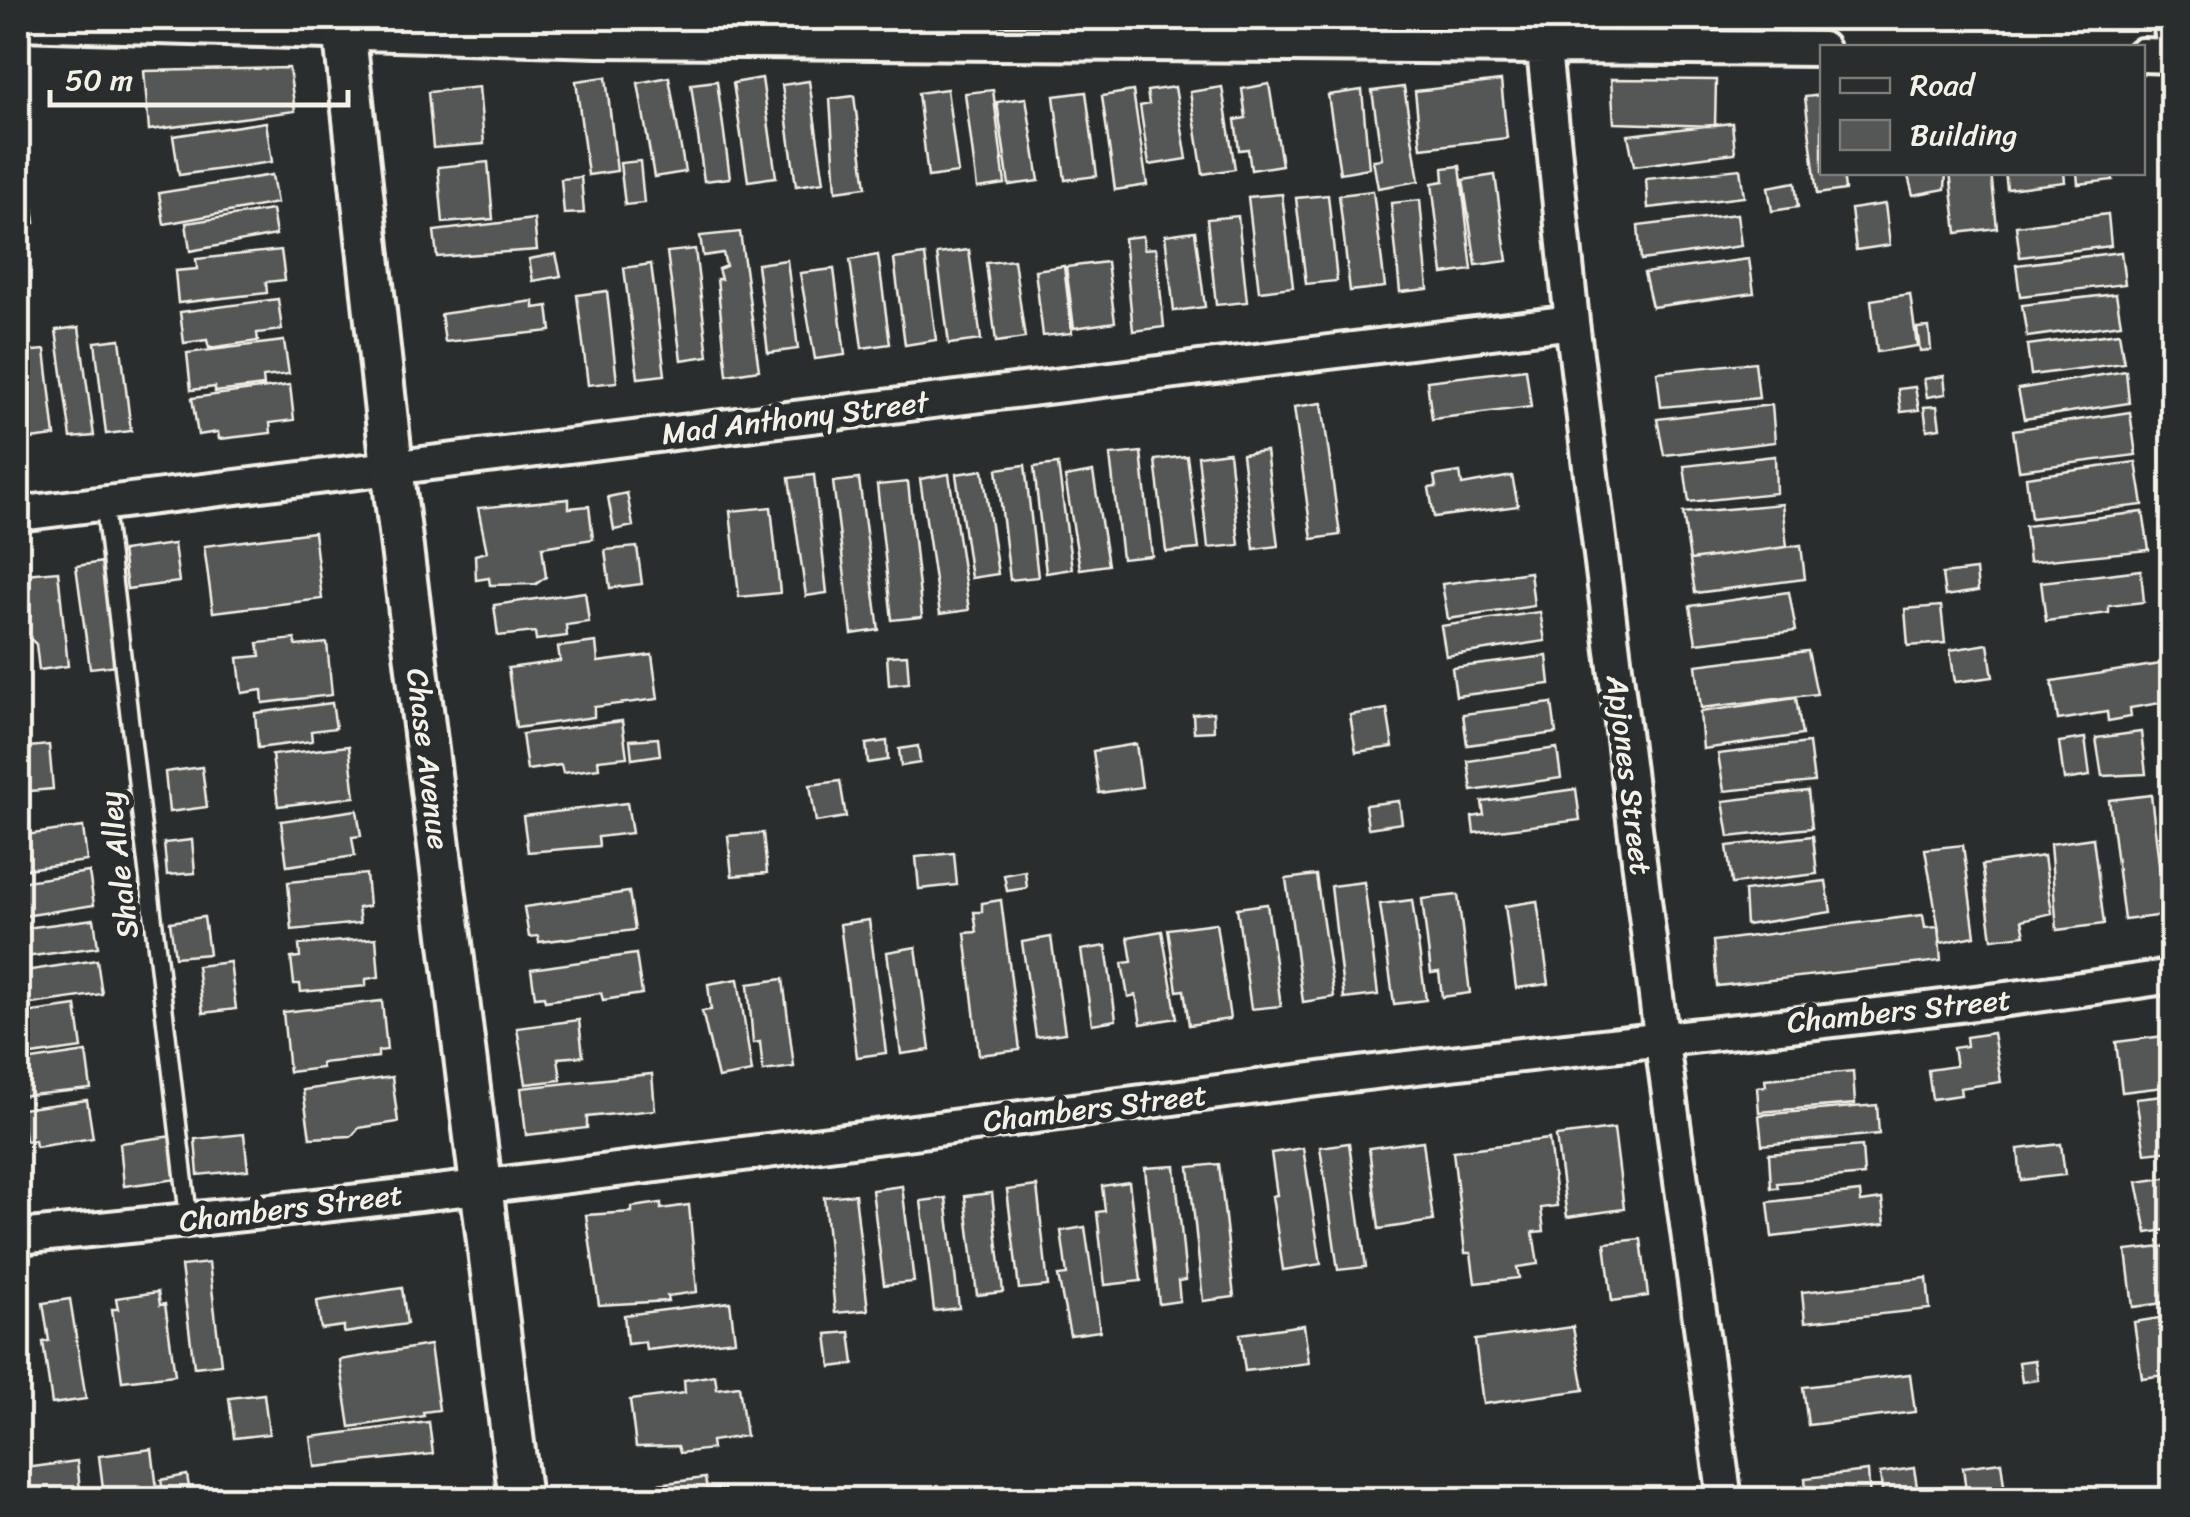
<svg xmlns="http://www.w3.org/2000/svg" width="2190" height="1517" font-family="Sriracha,sans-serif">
	<rect width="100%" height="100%" fill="#2a2d2e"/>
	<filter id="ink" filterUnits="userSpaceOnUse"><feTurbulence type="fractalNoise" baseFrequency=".01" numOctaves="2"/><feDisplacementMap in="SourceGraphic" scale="20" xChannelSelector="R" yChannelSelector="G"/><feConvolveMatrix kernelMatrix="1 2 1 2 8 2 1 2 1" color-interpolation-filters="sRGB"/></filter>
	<g filter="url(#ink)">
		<path fill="#555756" stroke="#f4f1e8" stroke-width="2.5" d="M 289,68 L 295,111 L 149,130 L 144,71 Z
			M 606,77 L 617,171 L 588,175 L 576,81 Z
			M 669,77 L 685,172 L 654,177 L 638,83 Z
			M 762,78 L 776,177 L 748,181 L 733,83 Z
			M 1611,79 L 1716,80 L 1715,126 L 1614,123 Z
			M 717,81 L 730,178 L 704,181 L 691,84 Z
			M 809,81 L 824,182 L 796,186 L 782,85 Z
			M 1501,81 L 1507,138 L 1421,148 L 1415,91 Z
			M 1269,84 L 1282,165 L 1251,170 L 1248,149 L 1239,150 L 1235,120 L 1246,118 L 1242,89 Z
			M 479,87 L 484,144 L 433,148 L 428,92 Z
			M 1175,87 L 1187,159 L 1149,165 L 1140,106 L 1149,104 L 1147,91 Z
			M 1222,87 L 1235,169 L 1203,174 L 1190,92 Z
			M 1404,87 L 1419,181 L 1378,188 L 1373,160 L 1382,159 L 1372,91 Z
			M 947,89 L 958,173 L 928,177 L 918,93 Z
			M 993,90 L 1005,184 L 977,188 L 965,93 Z
			M 1362,90 L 1369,168 L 1340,173 L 1328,95 Z
			M 1133,91 L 1147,185 L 1115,190 L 1102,96 Z
			M 1086,92 L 1097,176 L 1065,180 L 1054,96 Z
			M 1822,95 L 1822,172 L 1843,172 L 1845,190 L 1817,194 L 1805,97 Z
			M 854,96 L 866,187 L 836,191 L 830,99 Z
			M 1026,98 L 1039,181 L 1009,185 L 997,102 Z
			M 266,122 L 272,162 L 179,175 L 173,136 Z
			M 1732,123 L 1735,153 L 1634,166 L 1628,135 Z
			M 18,124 L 19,135 L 24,134 L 35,223 L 18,225 Z
			M 640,161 L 644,203 L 625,205 L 620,163 Z
			M 488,162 L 493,219 L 443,223 L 438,167 Z
			M 1460,166 L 1472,270 L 1443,274 L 1432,183 L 1444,181 L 1443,168 Z
			M 1740,169 L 1744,197 L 1648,208 L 1646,179 Z
			M 1907,172 L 1946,172 L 1945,189 L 1913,195 Z
			M 1950,172 L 1991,172 L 1997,228 L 1957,233 Z
			M 2005,172 L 2064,172 L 2065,182 L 2007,189 Z
			M 2077,172 L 2112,172 L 2113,180 L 2078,184 Z
			M 272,175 L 277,203 L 164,224 L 159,193 Z
			M 1495,175 L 1507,261 L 1476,265 L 1463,180 Z
			M 581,177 L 584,213 L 564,214 L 561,179 Z
			M 1795,182 L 1798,207 L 1772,211 L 1768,187 Z
			M 1373,191 L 1385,287 L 1350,291 L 1339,195 Z
			M 1282,194 L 1293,287 L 1259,291 L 1248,197 Z
			M 1328,195 L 1337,281 L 1306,284 L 1296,198 Z
			M 1420,200 L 1428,289 L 1400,292 L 1391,203 Z
			M 1885,204 L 1890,245 L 1856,250 L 1851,209 Z
			M 272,210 L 276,235 L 190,251 L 186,223 Z
			M 1737,214 L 1741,246 L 1641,260 L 1638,226 Z
			M 2108,214 L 2111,246 L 2020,257 L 2016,226 Z
			M 1238,216 L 1247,302 L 1216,305 L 1207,219 Z
			M 534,219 L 537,250 L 437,257 L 434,231 Z
			M 1195,231 L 1205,307 L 1174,311 L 1165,235 Z
			M 740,232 L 759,370 L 727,375 L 717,279 L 721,279 L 718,269 L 726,266 L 723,253 L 703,256 L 700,236 Z
			M 1143,236 L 1144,249 L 1156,248 L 1164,327 L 1133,331 L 1124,238 Z
			M 695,249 L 708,356 L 681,360 L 667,252 Z
			M 281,250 L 285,280 L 266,282 L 267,293 L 178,303 L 175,271 L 197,269 L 196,259 Z
			M 969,250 L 981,340 L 949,344 L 937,254 Z
			M 2121,252 L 2125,284 L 2020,296 L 2016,265 Z
			M 556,254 L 561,276 L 533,281 L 529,259 Z
			M 878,255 L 890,344 L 862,348 L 850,260 Z
			M 925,255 L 936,340 L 905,345 L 894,259 Z
			M 1749,259 L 1754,293 L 1652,307 L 1644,273 Z
			M 787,260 L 798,349 L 768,353 L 757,264 Z
			M 1014,260 L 1025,338 L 996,342 L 986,263 Z
			M 1107,262 L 1115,322 L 1074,328 L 1066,267 Z
			M 651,264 L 665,375 L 638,378 L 624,268 Z
			M 1064,266 L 1072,333 L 1043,336 L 1035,270 Z
			M 834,269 L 845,355 L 815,359 L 800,273 Z
			M 607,291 L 617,382 L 588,385 L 577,295 Z
			M 1910,294 L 1917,346 L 1877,352 L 1871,300 Z
			M 2116,294 L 2121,324 L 2027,337 L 2022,305 Z
			M 278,299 L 282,330 L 257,333 L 258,341 L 209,348 L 207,340 L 184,343 L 180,312 Z
			M 534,301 L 534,308 L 548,306 L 551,331 L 445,342 L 441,314 Z
			M 79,327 L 94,436 L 71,438 L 56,330 Z
			M 1929,327 L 1931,350 L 1920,351 L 1917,328 Z
			M 2119,333 L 2124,363 L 2031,375 L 2027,345 Z
			M 120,339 L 131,431 L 106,434 L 95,342 Z
			M 284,341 L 289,374 L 263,377 L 264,386 L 215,392 L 215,387 L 191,390 L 187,353 Z
			M 45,350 L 55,436 L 30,439 L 20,352 Z
			M 1755,362 L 1759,398 L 1661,407 L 1657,372 Z
			M 1526,369 L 1531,407 L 1432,419 L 1427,381 Z
			M 2126,371 L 2129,403 L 2024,419 L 2018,389 Z
			M 1944,376 L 1946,394 L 1927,397 L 1924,379 Z
			M 290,385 L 294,420 L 270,423 L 271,433 L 219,439 L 218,432 L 198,435 L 192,398 Z
			M 1915,387 L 1919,410 L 1901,412 L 1898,389 Z
			M 1322,403 L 1340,535 L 1312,539 L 1294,407 Z
			M 1772,405 L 1775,442 L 1664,455 L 1657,419 Z
			M 1937,406 L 1940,428 L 1927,430 L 1924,407 Z
			M 2130,412 L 2136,455 L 2019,470 L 2013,430 Z
			M 1266,451 L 1278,546 L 1254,549 L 1242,454 Z
			M 1141,452 L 1152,556 L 1122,559 L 1110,455 Z
			M 1229,452 L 1239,545 L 1208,548 L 1198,456 Z
			M 1187,456 L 1199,549 L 1166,552 L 1155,460 Z
			M 1775,456 L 1776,493 L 1689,502 L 1684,466 Z
			M 2136,462 L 2143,505 L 2031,518 L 2026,477 Z
			M 1058,464 L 1072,569 L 1046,573 L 1034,467 Z
			M 1025,465 L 1038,577 L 1010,580 L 997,469 Z
			M 983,470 L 998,574 L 971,578 L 956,474 Z
			M 1093,472 L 1108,565 L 1080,569 L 1065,477 Z
			M 1460,472 L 1462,485 L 1512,476 L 1518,506 L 1434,517 L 1429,488 L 1436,487 L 1434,476 Z
			M 949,474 L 969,610 L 940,614 L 920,479 Z
			M 814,475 L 827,593 L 806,596 L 789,478 Z
			M 859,479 L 879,630 L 852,634 L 833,482 Z
			M 908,482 L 922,617 L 892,620 L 877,485 Z
			M 627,493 L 633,526 L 614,530 L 608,497 Z
			M 569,499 L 569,508 L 589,506 L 593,539 L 542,547 L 546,577 L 536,584 L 490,585 L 489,578 L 476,580 L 475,555 L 487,552 L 478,508 Z
			M 1782,504 L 1787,547 L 1690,560 L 1683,513 Z
			M 771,507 L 780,593 L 739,597 L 730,511 Z
			M 2143,512 L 2149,550 L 2029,562 L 2025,526 Z
			M 314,532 L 322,599 L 213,612 L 204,546 Z
			M 174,544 L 179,582 L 127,589 L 122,551 Z
			M 1801,545 L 1805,579 L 1695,593 L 1690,560 Z
			M 637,547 L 642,584 L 610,588 L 605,550 Z
			M 103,562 L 118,665 L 90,668 L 76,566 Z
			M 1976,570 L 1978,591 L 1945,596 L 1942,574 Z
			M 2141,570 L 2144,602 L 2109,606 L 2109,613 L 2046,621 L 2041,582 Z
			M 58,571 L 68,666 L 39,670 L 36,644 L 27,636 L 25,621 L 30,616 L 25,574 Z
			M 1530,572 L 1534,606 L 1448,619 L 1442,584 Z
			M 585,592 L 589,622 L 566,625 L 567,636 L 536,640 L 535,632 L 498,636 L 494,605 Z
			M 1789,592 L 1796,631 L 1696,643 L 1690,606 Z
			M 1941,606 L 1945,643 L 1908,646 L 1905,609 Z
			M 1540,612 L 1545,641 L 1446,656 L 1441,626 Z
			M 295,639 L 296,646 L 327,643 L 332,695 L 263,703 L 262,690 L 242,693 L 238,658 L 260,656 L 258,643 Z
			M 596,642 L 598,662 L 652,655 L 658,699 L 594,707 L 594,717 L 516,728 L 508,668 L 560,661 L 558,647 Z
			M 1988,644 L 1993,677 L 1955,682 L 1950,650 Z
			M 1808,651 L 1817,694 L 1701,708 L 1696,665 Z
			M 907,655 L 909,683 L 889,685 L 887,656 Z
			M 1547,656 L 1550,684 L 1456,696 L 1452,668 Z
			M 2166,663 L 2172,701 L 2130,708 L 2131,717 L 2108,721 L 2107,712 L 2058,720 L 2052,681 Z
			M 1796,698 L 1802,735 L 1703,749 L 1700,712 Z
			M 332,703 L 336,728 L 311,731 L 312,741 L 258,748 L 255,713 Z
			M 1552,703 L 1556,733 L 1467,745 L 1463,714 Z
			M 1387,709 L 1393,747 L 1356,752 L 1350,715 Z
			M 1213,712 L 1214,731 L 1194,732 L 1193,714 Z
			M 622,721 L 627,757 L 598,760 L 599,768 L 563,773 L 561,765 L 527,770 L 522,734 Z
			M 2141,732 L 2146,774 L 2102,776 L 2096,738 Z
			M 658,738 L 660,755 L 632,759 L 630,740 Z
			M 2085,738 L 2090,776 L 2064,780 L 2059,742 Z
			M 887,741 L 888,760 L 868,763 L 866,744 Z
			M 1809,743 L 1814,782 L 1724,791 L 1718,754 Z
			M 1136,744 L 1142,787 L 1099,793 L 1093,751 Z
			M 49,745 L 53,789 L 18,792 L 18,748 Z
			M 349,746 L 355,797 L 278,806 L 272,755 Z
			M 918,746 L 920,763 L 901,766 L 899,749 Z
			M 1557,748 L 1561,778 L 1472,791 L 1468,761 Z
			M 202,767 L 207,807 L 169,812 L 165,772 Z
			M 840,781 L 846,817 L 816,822 L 810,785 Z
			M 1576,789 L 1580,820 L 1474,833 L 1472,817 L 1484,815 L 1482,802 Z
			M 126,790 L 128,809 L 109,811 L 107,792 Z
			M 1808,791 L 1812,828 L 1729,837 L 1723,801 Z
			M 2151,795 L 2165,915 L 2124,920 L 2109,800 Z
			M 1399,801 L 1402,823 L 1368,828 L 1365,805 Z
			M 627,803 L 632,833 L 598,837 L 599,846 L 528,852 L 523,816 Z
			M 357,810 L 361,836 L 352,837 L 355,856 L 287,866 L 281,821 Z
			M 83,827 L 87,861 L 18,870 L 18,836 Z
			M 763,833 L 767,873 L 732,876 L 728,836 Z
			M 1813,836 L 1817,874 L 1732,884 L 1727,846 Z
			M 2093,838 L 2104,924 L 2057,930 L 2050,844 Z
			M 192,840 L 195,873 L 167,875 L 164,843 Z
			M 1963,845 L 1975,936 L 1941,943 L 1925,849 Z
			M 954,853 L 957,885 L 919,889 L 916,857 Z
			M 2044,856 L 2052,913 L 2022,920 L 2025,935 L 1992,939 L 1982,865 Z
			M 1025,871 L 1027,888 L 1007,891 L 1004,875 Z
			M 89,872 L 94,905 L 18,917 L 18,882 Z
			M 366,874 L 369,906 L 358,908 L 360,923 L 292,930 L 288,882 Z
			M 1316,875 L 1334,997 L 1303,1002 L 1286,879 Z
			M 1826,881 L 1831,912 L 1746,925 L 1744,891 Z
			M 1364,882 L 1378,995 L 1344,999 L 1331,886 Z
			M 140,885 L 144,905 L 124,909 L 120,890 Z
			M 629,892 L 635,930 L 539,942 L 538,936 L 529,937 L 524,907 Z
			M 1458,895 L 1470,993 L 1442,997 L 1439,972 L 1431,973 L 1422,899 Z
			M 1001,900 L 1020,1050 L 979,1055 L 965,933 L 977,932 L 974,912 L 982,912 L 982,903 Z
			M 1412,900 L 1426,1000 L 1394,1004 L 1380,904 Z
			M 1537,901 L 1549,984 L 1516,988 L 1505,906 Z
			M 1267,904 L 1281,1006 L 1251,1009 L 1237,908 Z
			M 1923,915 L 1925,928 L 1938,927 L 1941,961 L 1717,986 L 1713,941 Z
			M 204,917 L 209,954 L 175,957 L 170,922 Z
			M 94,919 L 98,947 L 18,958 L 18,929 Z
			M 869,920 L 886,1053 L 857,1057 L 840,924 Z
			M 1216,923 L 1230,1019 L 1189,1025 L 1184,990 L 1177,991 L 1168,929 Z
			M 1162,931 L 1177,1018 L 1141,1024 L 1136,995 L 1128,997 L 1122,963 L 1132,962 L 1128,937 Z
			M 1051,937 L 1065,1033 L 1036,1037 L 1022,942 Z
			M 376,938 L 379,977 L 366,979 L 366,986 L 301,992 L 300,984 L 294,984 L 291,958 L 300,957 L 299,945 Z
			M 1106,946 L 1116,1020 L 1092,1024 L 1081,950 Z
			M 916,947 L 930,1050 L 901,1054 L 887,952 Z
			M 636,954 L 642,994 L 603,1000 L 601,993 L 545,1001 L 544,996 L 535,997 L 531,969 Z
			M 97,960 L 102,994 L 24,1005 L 23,999 L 18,1000 L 18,972 Z
			M 230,962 L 236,1009 L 203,1013 L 197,966 Z
			M 738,979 L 752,1072 L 718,1078 L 702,1011 L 711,1010 L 708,984 Z
			M 783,979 L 794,1067 L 763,1071 L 760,1042 L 753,1043 L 748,984 Z
			M 382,1001 L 387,1050 L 378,1051 L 378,1057 L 321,1063 L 322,1068 L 289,1072 L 283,1012 Z
			M 76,1006 L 82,1048 L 24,1056 L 23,1049 L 18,1050 L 18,1014 Z
			M 579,1020 L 583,1056 L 558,1058 L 561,1080 L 526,1084 L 517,1028 Z
			M 1993,1033 L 2001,1082 L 1960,1088 L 1961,1095 L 1932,1099 L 1928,1070 L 1956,1066 L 1953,1048 L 1967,1046 L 1966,1037 Z
			M 2172,1035 L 2172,1086 L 2122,1092 L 2116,1042 Z
			M 86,1052 L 91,1089 L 20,1096 L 18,1062 Z
			M 1853,1071 L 1855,1104 L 1759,1112 L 1757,1087 L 1766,1086 L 1765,1079 Z
			M 652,1074 L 655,1110 L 587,1117 L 587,1128 L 526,1135 L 521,1088 Z
			M 392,1077 L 398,1122 L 359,1128 L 352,1136 L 310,1138 L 303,1090 Z
			M 2172,1095 L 2172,1150 L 2145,1153 L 2136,1099 Z
			M 87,1100 L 93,1138 L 36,1147 L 35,1140 L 25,1141 L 21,1109 Z
			M 1877,1105 L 1879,1134 L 1762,1145 L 1759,1115 Z
			M 1614,1129 L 1624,1209 L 1567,1217 L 1556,1136 Z
			M 244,1134 L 248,1170 L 198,1175 L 195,1139 Z
			M 173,1136 L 178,1179 L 124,1186 L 120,1143 Z
			M 1549,1139 L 1557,1206 L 1541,1208 L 1544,1231 L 1533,1232 L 1538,1264 L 1517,1267 L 1519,1278 L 1475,1283 L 1471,1253 L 1465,1253 L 1453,1151 Z
			M 1423,1141 L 1433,1221 L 1379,1229 L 1369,1148 Z
			M 1349,1143 L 1366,1267 L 1338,1270 L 1320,1147 Z
			M 2061,1144 L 2065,1175 L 2021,1180 L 2018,1149 Z
			M 1862,1146 L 1864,1175 L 1777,1183 L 1778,1188 L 1771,1188 L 1769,1154 Z
			M 1303,1148 L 1321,1264 L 1283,1270 L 1272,1196 L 1277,1195 L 1271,1153 Z
			M 1219,1164 L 1234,1297 L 1203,1301 L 1189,1167 Z
			M 1175,1166 L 1186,1280 L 1178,1281 L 1180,1301 L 1159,1304 L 1145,1168 Z
			M 2172,1177 L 2172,1229 L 2147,1233 L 2137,1182 Z
			M 1129,1182 L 1141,1281 L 1105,1285 L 1097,1212 L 1105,1211 L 1102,1186 Z
			M 902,1186 L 914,1282 L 884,1285 L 872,1190 Z
			M 1037,1186 L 1048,1286 L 1019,1289 L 1007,1190 Z
			M 1860,1192 L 1861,1202 L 1882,1199 L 1885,1224 L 1772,1237 L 1768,1202 Z
			M 992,1193 L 1003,1292 L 977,1295 L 965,1196 Z
			M 855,1194 L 868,1310 L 835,1313 L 824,1197 Z
			M 946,1198 L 959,1308 L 934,1311 L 921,1201 Z
			M 661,1203 L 661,1209 L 689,1205 L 697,1292 L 667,1296 L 668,1301 L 599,1305 L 586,1215 L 632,1212 L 632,1207 Z
			M 1085,1227 L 1100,1331 L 1070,1335 L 1058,1276 L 1067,1275 L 1061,1231 Z
			M 1641,1239 L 1648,1296 L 1612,1301 L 1605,1243 Z
			M 2172,1246 L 2172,1302 L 2133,1307 L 2126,1251 Z
			M 209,1263 L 221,1364 L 194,1367 L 181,1266 Z
			M 1927,1278 L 1930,1309 L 1805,1322 L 1802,1292 Z
			M 402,1288 L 407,1324 L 344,1333 L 344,1326 L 321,1329 L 317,1301 Z
			M 158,1292 L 160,1305 L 165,1304 L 175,1375 L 122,1381 L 112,1309 L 118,1309 L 116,1298 Z
			M 70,1299 L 86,1399 L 52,1404 L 43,1342 L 49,1341 L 43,1303 Z
			M 730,1302 L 735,1340 L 646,1350 L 645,1342 L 627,1344 L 624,1315 Z
			M 2172,1316 L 2172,1374 L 2142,1378 L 2134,1322 Z
			M 1304,1325 L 1309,1363 L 1245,1371 L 1240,1334 Z
			M 1573,1327 L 1584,1390 L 1483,1404 L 1475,1340 Z
			M 850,1332 L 854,1364 L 831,1367 L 827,1334 Z
			M 18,1338 L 25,1382 L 21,1382 L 24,1399 L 18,1400 Z
			M 430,1345 L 439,1410 L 423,1412 L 424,1416 L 350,1427 L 340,1360 Z
			M 2035,1360 L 2038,1380 L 2022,1382 L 2019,1362 Z
			M 1910,1374 L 1915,1412 L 1808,1425 L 1803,1387 Z
			M 715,1375 L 717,1389 L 739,1386 L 746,1436 L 711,1441 L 712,1449 L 680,1453 L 678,1446 L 636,1447 L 630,1400 L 685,1393 L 684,1380 Z
			M 264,1394 L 269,1434 L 234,1438 L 229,1398 Z
			M 2172,1396 L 2172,1448 L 2167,1449 L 2160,1398 Z
			M 429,1422 L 433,1454 L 315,1467 L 311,1437 Z
			M 152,1449 L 157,1489 L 104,1496 L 99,1456 Z
			M 77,1461 L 81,1500 L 18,1500 L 18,1469 Z
			M 2001,1462 L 2006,1500 L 1967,1500 L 1963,1467 Z
			M 1914,1468 L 1919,1500 L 1883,1500 L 1880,1473 Z
			M 1868,1471 L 1870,1500 L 1807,1500 L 1805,1478 Z
			M 187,1475 L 191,1500 L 165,1500 L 161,1480 Z
			M 705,1478 L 707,1490 L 724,1488 L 725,1500 L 612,1500 L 611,1496 L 620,1495 L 619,1489 Z
			M 1288,1488 L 1289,1500 L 1240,1500 L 1239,1492 Z"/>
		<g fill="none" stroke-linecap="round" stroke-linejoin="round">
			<defs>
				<path id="service" d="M 104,503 L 189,1221"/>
				<path id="minor" d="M 2170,18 L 2172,36
					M 18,23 L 599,40 L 1822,49
					M 1544,50 L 1572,322 L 1661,1036 L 1725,1500
					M 2142,55 L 2172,56
					M 18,514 L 1572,322
					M 18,1237 C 463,1195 906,1132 1350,1075 C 1624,1041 1900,1017 2172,976"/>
				<path id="tertiary" d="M 343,18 L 392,467 L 520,1500"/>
			</defs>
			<use href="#service" stroke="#f4f1e8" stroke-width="22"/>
			<use href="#minor" stroke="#f4f1e8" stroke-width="40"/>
			<use href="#tertiary" stroke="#f4f1e8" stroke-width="48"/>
			<use href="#service" stroke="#2a2d2e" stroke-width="15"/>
			<use href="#minor" stroke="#2a2d2e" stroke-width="32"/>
			<use href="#tertiary" stroke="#2a2d2e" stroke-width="40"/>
		</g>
	</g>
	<g text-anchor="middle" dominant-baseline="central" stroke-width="10" stroke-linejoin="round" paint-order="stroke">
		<g font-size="30" fill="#f4f1e8" stroke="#2a2d2e">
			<text transform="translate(795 418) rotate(-7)">Mad Anthony Street</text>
			<text transform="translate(428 759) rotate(83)">Chase Avenue</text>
			<text transform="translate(1629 775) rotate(83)">Apjones Street</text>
			<text transform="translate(119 865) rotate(-97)">Shale Alley</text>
			<text transform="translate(1899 1011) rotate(-6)">Chambers Street</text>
			<text transform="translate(1095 1108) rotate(-7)">Chambers Street</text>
			<text transform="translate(291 1208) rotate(-7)">Chambers Street</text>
		</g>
	</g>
	<rect width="2190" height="1517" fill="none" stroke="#2a2d2e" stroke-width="60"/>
	<rect x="30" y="30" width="2130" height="1457" fill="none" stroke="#f4f1e8" stroke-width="4" filter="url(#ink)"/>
	<rect x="1820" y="45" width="325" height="130" fill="#2a2d2e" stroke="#7b7b78" stroke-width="2.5"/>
	<rect x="1840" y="78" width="50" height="15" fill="#2a2d2e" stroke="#7b7b78" stroke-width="2.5"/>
	<text x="1910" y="95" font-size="30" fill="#f4f1e8">Road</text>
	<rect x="1840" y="120" width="50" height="30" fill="#555756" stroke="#7b7b78" stroke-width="2.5"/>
	<text x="1910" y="145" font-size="30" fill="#f4f1e8">Building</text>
	<path d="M50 90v15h298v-15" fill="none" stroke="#f4f1e8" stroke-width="5"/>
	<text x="65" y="90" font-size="30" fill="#f4f1e8" stroke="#2a2d2e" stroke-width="8" paint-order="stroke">50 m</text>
</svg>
